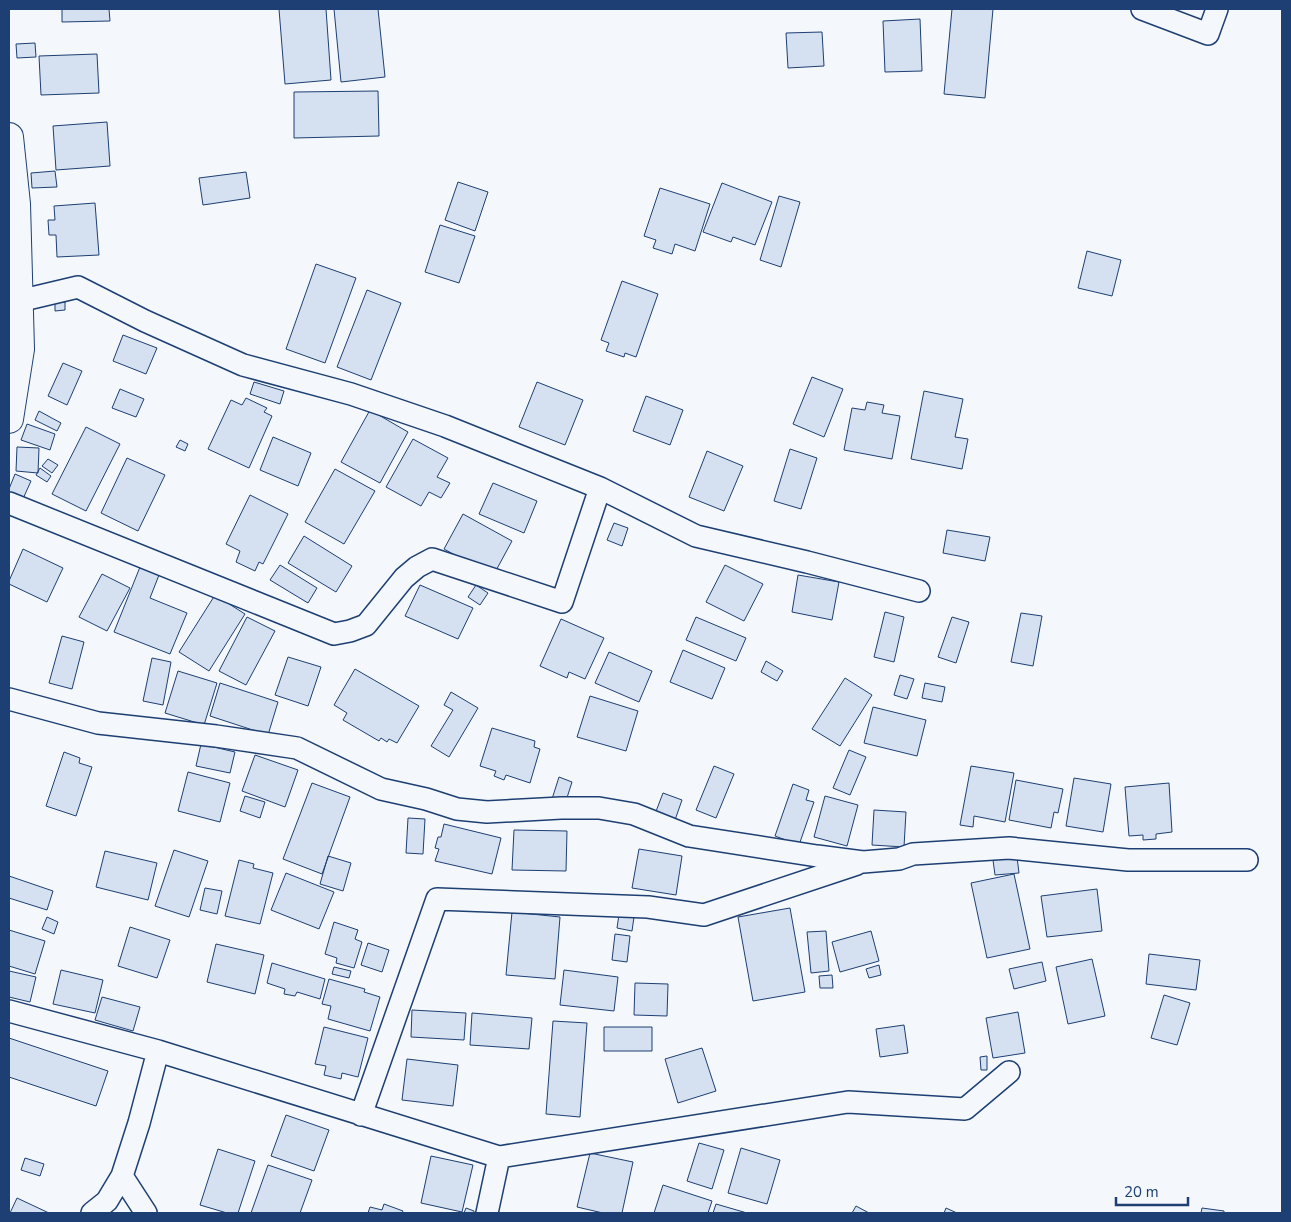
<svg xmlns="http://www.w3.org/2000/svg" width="1291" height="1222" font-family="'Nunito Sans',sans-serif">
	<rect width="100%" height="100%" fill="#f4f7fb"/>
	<path fill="#d5e0f0" stroke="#1d3f73" d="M 62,9 L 109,9 L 110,21 L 62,22 Z
		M 279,9 L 326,9 L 331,80 L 285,84 Z
		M 334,9 L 378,9 L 385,77 L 341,82 Z
		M 952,9 L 993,9 L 985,98 L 944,94 Z
		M 920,19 L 922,71 L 885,72 L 883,21 Z
		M 822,32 L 824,66 L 788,68 L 786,33 Z
		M 35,43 L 36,57 L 17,58 L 16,44 Z
		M 97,54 L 99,93 L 41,95 L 39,56 Z
		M 378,91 L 379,136 L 294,138 L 294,92 Z
		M 107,122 L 110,166 L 56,170 L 53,126 Z
		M 55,171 L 57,187 L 32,188 L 31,173 Z
		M 246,172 L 250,198 L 203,205 L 199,178 Z
		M 458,182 L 488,192 L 475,231 L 445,220 Z
		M 722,183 L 772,202 L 755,245 L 733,237 L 731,242 L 703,232 Z
		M 660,188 L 710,204 L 695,251 L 675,244 L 672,254 L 653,248 L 656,240 L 644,236 Z
		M 779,196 L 800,202 L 781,267 L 760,260 Z
		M 95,203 L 99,255 L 57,257 L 56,235 L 49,235 L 48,220 L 55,220 L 54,206 Z
		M 440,225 L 475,236 L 459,283 L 425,272 Z
		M 1087,251 L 1121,260 L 1112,296 L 1078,288 Z
		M 316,264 L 356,278 L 325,363 L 286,349 Z
		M 622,281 L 658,294 L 636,357 L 625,353 L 624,357 L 606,351 L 609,343 L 601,340 Z
		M 367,290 L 401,303 L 371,380 L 337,367 Z
		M 65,302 L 65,310 L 55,311 L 55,303 Z
		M 123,335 L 157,348 L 146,374 L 113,361 Z
		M 63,363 L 82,371 L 67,405 L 48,396 Z
		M 812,377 L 843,389 L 824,437 L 793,424 Z
		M 254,382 L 284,391 L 280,404 L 250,394 Z
		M 537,382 L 583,400 L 565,445 L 519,427 Z
		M 120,389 L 144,399 L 136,417 L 112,408 Z
		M 924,391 L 963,399 L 955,437 L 968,439 L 962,469 L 911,459 Z
		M 646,396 L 683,410 L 670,445 L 633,431 Z
		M 246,398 L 267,408 L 264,412 L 272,416 L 249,468 L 208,449 L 231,400 L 242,405 Z
		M 867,402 L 884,405 L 882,413 L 900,416 L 892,459 L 844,450 L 852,408 L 865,410 Z
		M 370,410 L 408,432 L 380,483 L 341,462 Z
		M 39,411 L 61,423 L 57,431 L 35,420 Z
		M 27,424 L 55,434 L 50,450 L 21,440 Z
		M 86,427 L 120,444 L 86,511 L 52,494 Z
		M 273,437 L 311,453 L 298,486 L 260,470 Z
		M 413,439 L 448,458 L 437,477 L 450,483 L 441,498 L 429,492 L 421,506 L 386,487 Z
		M 180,440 L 188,444 L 185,451 L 176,447 Z
		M 17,447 L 39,448 L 38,473 L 16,471 Z
		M 790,449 L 817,458 L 801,509 L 774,501 Z
		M 707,451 L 743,466 L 724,511 L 689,497 Z
		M 127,458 L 165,475 L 138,531 L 101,513 Z
		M 48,459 L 58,465 L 52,473 L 42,466 Z
		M 40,468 L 51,476 L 47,482 L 36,475 Z
		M 335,469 L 375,491 L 344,544 L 305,522 Z
		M 15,474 L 31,481 L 22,501 L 9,495 L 9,489 Z
		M 493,483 L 537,501 L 524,533 L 479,514 Z
		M 250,495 L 288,514 L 263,564 L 259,562 L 255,571 L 236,562 L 240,551 L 226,544 Z
		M 463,514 L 512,541 L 493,576 L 444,549 Z
		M 614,523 L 628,528 L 622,546 L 607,540 Z
		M 947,530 L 990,537 L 985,561 L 943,553 Z
		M 304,536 L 352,566 L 336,592 L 288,563 Z
		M 23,549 L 63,568 L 47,602 L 9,584 L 9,581 Z
		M 280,565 L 317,588 L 308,603 L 270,580 Z
		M 725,565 L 763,584 L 744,621 L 706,602 Z
		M 140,567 L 159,575 L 150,598 L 187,613 L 170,654 L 114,632 Z
		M 102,574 L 130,588 L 107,631 L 79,617 Z
		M 798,575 L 839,582 L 832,620 L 792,612 Z
		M 420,585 L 473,608 L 458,639 L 405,616 Z
		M 476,585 L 488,593 L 480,605 L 468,597 Z
		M 215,595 L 245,614 L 209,671 L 179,652 Z
		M 885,612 L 904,617 L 894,662 L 874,657 Z
		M 1021,613 L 1042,616 L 1033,666 L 1011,662 Z
		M 247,617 L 275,631 L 246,685 L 219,671 Z
		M 696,617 L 746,638 L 736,661 L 686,640 Z
		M 952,617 L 969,622 L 956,663 L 938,657 Z
		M 561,619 L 604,638 L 585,679 L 569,672 L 567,678 L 540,666 Z
		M 62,636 L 84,642 L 72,689 L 49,683 Z
		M 683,650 L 725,668 L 712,699 L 670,682 Z
		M 609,652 L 652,671 L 639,702 L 595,683 Z
		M 288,657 L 321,667 L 308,706 L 275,695 Z
		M 152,658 L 171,662 L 163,705 L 143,701 Z
		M 766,661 L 783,671 L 777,681 L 761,672 Z
		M 355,669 L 419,706 L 397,743 L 389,739 L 387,742 L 381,738 L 379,741 L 343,720 L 347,713 L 334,705 Z
		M 178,671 L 217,683 L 204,725 L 165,713 Z
		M 900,675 L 914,679 L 907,699 L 894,695 Z
		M 845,678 L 872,695 L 840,746 L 812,729 Z
		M 220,683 L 278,702 L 268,735 L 210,716 Z
		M 925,683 L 945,687 L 942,702 L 922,698 Z
		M 451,692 L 478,708 L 449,757 L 431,746 L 453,710 L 444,705 Z
		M 590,696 L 638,711 L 626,751 L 577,737 Z
		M 873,707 L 926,720 L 917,756 L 864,743 Z
		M 492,728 L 535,741 L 534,747 L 540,749 L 530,783 L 506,775 L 504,780 L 494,776 L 496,771 L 480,766 Z
		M 201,744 L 235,752 L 230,773 L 196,766 Z
		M 849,750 L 866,757 L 850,795 L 833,788 Z
		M 64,752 L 80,758 L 79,763 L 92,767 L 76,816 L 46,806 Z
		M 255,755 L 298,770 L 285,807 L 242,791 Z
		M 714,766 L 734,774 L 716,818 L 696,810 Z
		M 971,766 L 1014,773 L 1005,822 L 974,816 L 973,827 L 960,825 Z
		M 188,772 L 230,783 L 220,822 L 178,811 Z
		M 559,777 L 572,782 L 565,804 L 552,799 Z
		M 1074,778 L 1111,784 L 1103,832 L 1066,826 Z
		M 1016,780 L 1063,789 L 1058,813 L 1054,812 L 1051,828 L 1009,820 Z
		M 312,783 L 350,797 L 322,874 L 283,859 Z
		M 1169,783 L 1172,832 L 1156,834 L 1156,839 L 1143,840 L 1143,835 L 1129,836 L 1125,787 Z
		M 793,784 L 809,790 L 806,800 L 814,802 L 799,845 L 775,836 Z
		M 663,793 L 682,800 L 675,820 L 655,814 Z
		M 245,796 L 265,802 L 260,818 L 240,811 Z
		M 825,796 L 858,805 L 847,846 L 814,837 Z
		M 874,810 L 906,812 L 904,847 L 872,845 Z
		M 408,818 L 425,819 L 423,854 L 406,853 Z
		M 444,824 L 501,838 L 492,874 L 435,861 L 439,849 L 435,848 L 438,837 L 441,837 Z
		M 514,830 L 567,831 L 566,871 L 512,870 Z
		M 639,849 L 682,856 L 676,895 L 632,888 Z
		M 174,850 L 208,861 L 189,917 L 155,906 Z
		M 105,851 L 157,863 L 148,900 L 96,887 Z
		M 328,856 L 351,863 L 343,891 L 320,884 Z
		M 1017,857 L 1019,873 L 995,875 L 993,860 Z
		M 239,860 L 254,864 L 253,868 L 273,873 L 260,924 L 225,916 Z
		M 286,873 L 334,892 L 319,929 L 271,910 Z
		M 1014,874 L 1030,949 L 987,958 L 971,883 Z
		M 9,876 L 53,891 L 47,910 L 9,898 Z
		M 205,888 L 222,891 L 217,914 L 200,910 Z
		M 1097,889 L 1102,931 L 1047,937 L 1041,896 Z
		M 620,908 L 635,910 L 632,931 L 617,928 Z
		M 790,908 L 805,992 L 753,1001 L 738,917 Z
		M 512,912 L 560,917 L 555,979 L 506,975 Z
		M 47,917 L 58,922 L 54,934 L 42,929 Z
		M 334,922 L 358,930 L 355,939 L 362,942 L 354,968 L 336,963 L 337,958 L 325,954 Z
		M 130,927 L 170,940 L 157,978 L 118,966 Z
		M 9,930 L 45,941 L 35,974 L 9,966 Z
		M 826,931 L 829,971 L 811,973 L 807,932 Z
		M 871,931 L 879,961 L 840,972 L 832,942 Z
		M 615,934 L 630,936 L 627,962 L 612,960 Z
		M 368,943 L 389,950 L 382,972 L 361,965 Z
		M 216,944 L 264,955 L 255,994 L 207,982 Z
		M 1149,954 L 1200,960 L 1196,990 L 1146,984 Z
		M 1092,959 L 1105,1016 L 1068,1024 L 1056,967 Z
		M 1042,962 L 1046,981 L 1014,989 L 1009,969 Z
		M 272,963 L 325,979 L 320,999 L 297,992 L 295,996 L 284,994 L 285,989 L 267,983 Z
		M 879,965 L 881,975 L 869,978 L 866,969 Z
		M 334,967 L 351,971 L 349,978 L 332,974 Z
		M 61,970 L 103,980 L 95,1013 L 53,1004 Z
		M 564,970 L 618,977 L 614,1011 L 560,1005 Z
		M 9,971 L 36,977 L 30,1002 L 9,997 Z
		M 832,975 L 833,988 L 820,988 L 819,976 Z
		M 329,979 L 365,989 L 364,992 L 380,997 L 370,1031 L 328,1019 L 331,1006 L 322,1004 Z
		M 635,983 L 668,984 L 667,1016 L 634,1015 Z
		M 1164,995 L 1190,1003 L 1177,1045 L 1151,1038 Z
		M 102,997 L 140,1007 L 133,1031 L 95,1020 Z
		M 412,1010 L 466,1013 L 464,1040 L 411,1037 Z
		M 1018,1012 L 1025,1053 L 993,1058 L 986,1018 Z
		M 472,1013 L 532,1018 L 529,1049 L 470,1045 Z
		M 553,1021 L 587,1023 L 580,1117 L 546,1114 Z
		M 904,1025 L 908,1053 L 880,1057 L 876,1029 Z
		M 324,1027 L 368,1038 L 358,1077 L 342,1073 L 341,1079 L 324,1075 L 326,1066 L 315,1064 Z
		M 604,1027 L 652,1027 L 652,1051 L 604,1051 Z
		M 9,1038 L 108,1071 L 96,1106 L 9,1077 Z
		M 702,1048 L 716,1091 L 678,1103 L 665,1059 Z
		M 987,1056 L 987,1070 L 981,1070 L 980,1057 Z
		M 407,1059 L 458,1065 L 453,1106 L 402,1100 Z
		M 286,1115 L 329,1130 L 314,1171 L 271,1156 Z
		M 699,1143 L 724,1150 L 712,1189 L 687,1181 Z
		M 741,1148 L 780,1160 L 767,1204 L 728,1193 Z
		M 218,1149 L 255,1161 L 238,1213 L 227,1213 L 200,1205 Z
		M 590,1153 L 633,1162 L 622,1213 L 603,1213 L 577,1207 Z
		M 431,1156 L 473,1165 L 462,1212 L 421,1203 Z
		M 25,1158 L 44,1164 L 40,1176 L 21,1170 Z
		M 268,1165 L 312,1180 L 300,1213 L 251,1213 Z
		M 663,1185 L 712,1201 L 708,1213 L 654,1213 Z
		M 17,1198 L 49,1213 L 10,1213 Z
		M 384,1204 L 403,1211 L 402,1213 L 368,1213 L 370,1207 L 382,1210 Z
		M 716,1204 L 747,1213 L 713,1213 Z
		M 856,1206 L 869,1213 L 852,1213 Z
		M 466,1208 L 474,1211 L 474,1213 L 464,1213 Z
		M 946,1208 L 957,1213 L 944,1213 Z
		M 1202,1208 L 1224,1211 L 1224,1213 L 1201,1213 Z"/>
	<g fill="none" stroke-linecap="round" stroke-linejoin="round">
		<defs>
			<path id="minor" d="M 1142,9 L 1208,34 L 1217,9
				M 600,488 L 696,536 L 807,562 L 919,591
				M 9,503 L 334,634 L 350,631 L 366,625 L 404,578 L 417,567 L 432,559 L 562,602 L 600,488 L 445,426 L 351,394 L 243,365 L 145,321 L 78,287 L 19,301
				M 9,699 L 98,723 L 216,736 L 297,748 L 381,789 L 426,799 L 457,809 L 487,812 L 561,808 L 599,808 L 634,814 L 689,836 L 817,856 L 863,862 L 899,859 L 913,854 L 1009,848 L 1128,860 L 1247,860
				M 9,1011 L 158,1051 L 139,1123 L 122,1176 L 107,1201 L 92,1213
				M 158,1051 L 499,1157 L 487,1213
				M 361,1115 L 437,899 L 648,907 L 704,915 L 857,864
				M 499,1157 L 848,1102 L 965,1109 L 1009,1072
				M 122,1176 L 146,1213"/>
			<path id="tertiary" d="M 9,137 L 16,204 L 20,349 L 9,419"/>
		</defs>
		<use href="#minor" stroke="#1d3f73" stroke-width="24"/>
		<use href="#tertiary" stroke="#1d3f73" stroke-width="30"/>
		<use href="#minor" stroke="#f4f7fb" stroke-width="21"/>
		<use href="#tertiary" stroke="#f4f7fb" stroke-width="28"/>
	</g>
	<rect width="1291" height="1222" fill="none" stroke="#1d3f73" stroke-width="20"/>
	<path d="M1116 1197v8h72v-8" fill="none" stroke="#1d3f73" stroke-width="2.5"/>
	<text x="1124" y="1197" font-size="15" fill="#1d3f73" stroke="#f4f7fb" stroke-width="4" paint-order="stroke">20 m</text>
</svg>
